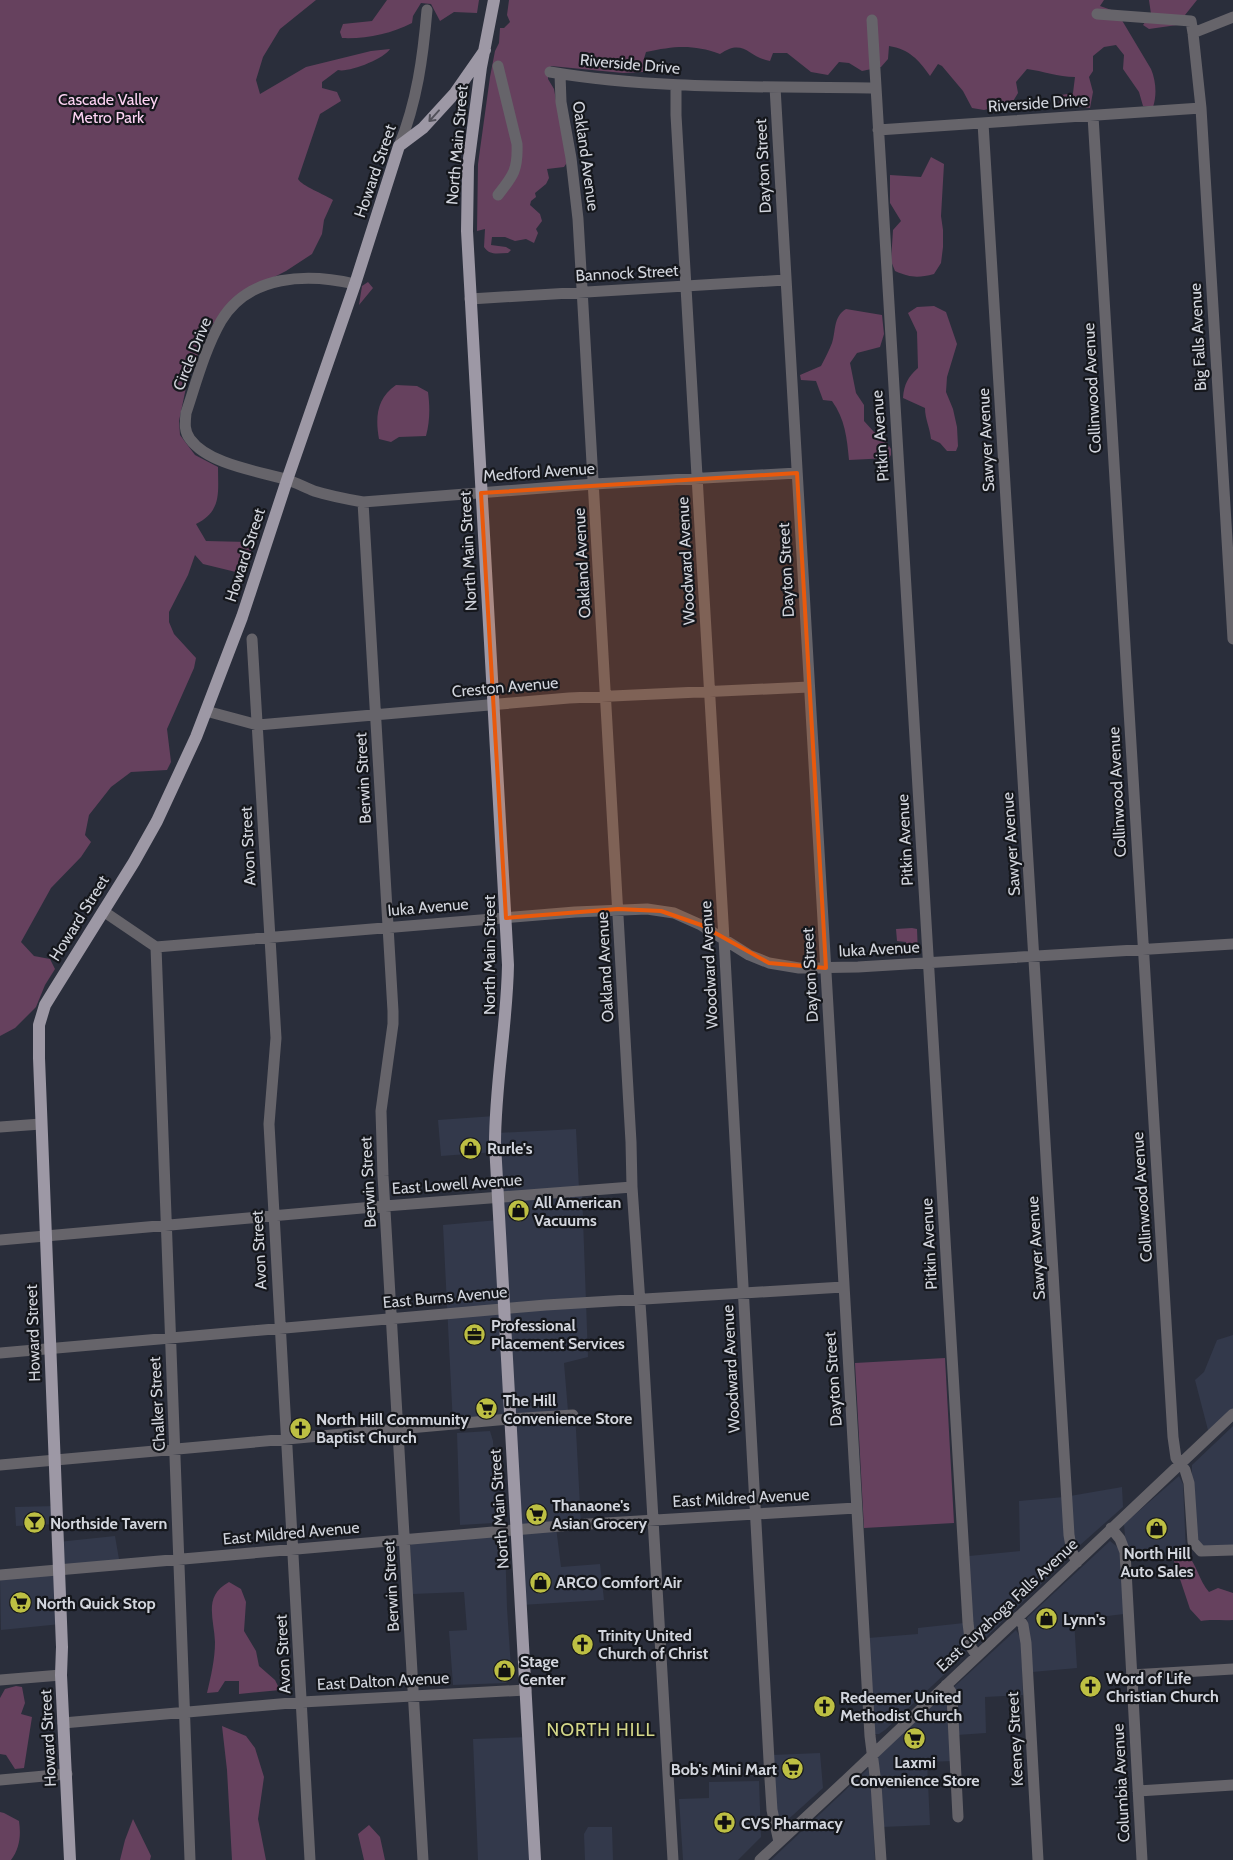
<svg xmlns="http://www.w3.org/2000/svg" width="1233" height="1860" font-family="Cabin,sans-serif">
	<rect width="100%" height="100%" fill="#2a2e3b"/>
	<path fill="#33394b" d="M 495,1116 L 495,1152 L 441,1156 L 438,1120 Z
		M 576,1129 L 579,1189 L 499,1195 L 497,1133 Z
		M 582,1191 L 588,1357 L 564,1363 L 568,1411 L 575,1411 L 581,1525 L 556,1527 L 561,1567 L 600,1564 L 604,1600 L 521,1605 L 509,1420 L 453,1425 L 443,1225 L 498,1220 L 497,1197 Z
		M 1233,1335 L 1233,1412 L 1209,1434 L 1195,1380 L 1204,1372 L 1217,1340 Z
		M 1233,1426 L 1233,1546 L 1201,1547 L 1197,1539 L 1192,1487 L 1192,1465 Z
		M 490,1431 L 493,1441 L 497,1520 L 494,1523 L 460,1525 L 457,1433 Z
		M 1179,1476 L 1183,1484 L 1186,1553 L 1127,1560 L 1124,1524 Z
		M 1122,1487 L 1123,1507 L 1079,1546 L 1072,1542 L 1070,1496 Z
		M 1064,1497 L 1066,1560 L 983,1640 L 976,1644 L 973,1636 L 969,1556 L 1020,1551 L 1019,1501 Z
		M 56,1506 L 57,1524 L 16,1526 L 15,1507 Z
		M 497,1535 L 505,1542 L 507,1608 L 511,1668 L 510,1679 L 506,1683 L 453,1685 L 449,1631 L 467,1630 L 464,1592 L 412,1594 L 410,1546 L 412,1543 Z
		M 115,1536 L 120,1565 L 59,1571 L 61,1624 L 1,1630 L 0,1575 L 58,1570 L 58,1542 Z
		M 1110,1541 L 1120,1549 L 1124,1614 L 1074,1620 L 1077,1668 L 1032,1672 L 1027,1618 Z
		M 964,1623 L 965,1655 L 885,1730 L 879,1734 L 875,1734 L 868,1638 L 918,1634 L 918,1628 Z
		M 1016,1630 L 1021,1638 L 1023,1695 L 985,1697 L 986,1733 L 957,1735 L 954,1687 Z
		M 945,1694 L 950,1700 L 953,1761 L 927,1762 L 930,1825 L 882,1827 L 878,1757 L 885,1748 Z
		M 528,1737 L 535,1860 L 478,1860 L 473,1739 Z
		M 820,1753 L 823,1788 L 783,1824 L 778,1823 L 772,1755 Z
		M 868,1769 L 871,1779 L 875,1860 L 771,1860 Z
		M 759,1781 L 761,1837 L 738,1860 L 683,1860 L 679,1799 L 709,1798 L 709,1782 Z
		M 588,1827 L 612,1827 L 613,1860 L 585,1860 L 584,1834 Z"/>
	<path fill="#66415e" d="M 0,0 L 316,0 L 280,29 L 263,57 L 256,80 L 260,94 L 306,67 L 371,51 L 390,49 C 384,59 348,73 338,70 L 322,82 L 322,88 L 337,92 L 341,101 L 320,114 L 298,179 C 302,186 324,194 333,200 L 324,220 L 322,234 L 312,254 L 286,271 L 241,294 L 209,328 L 188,378 L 179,421 L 180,435 L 195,455 L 218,467 C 218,493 222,511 196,524 L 206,541 L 248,542 L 252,549 L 246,561 L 246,568 L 240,573 L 203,564 L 195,555 L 188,575 L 169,612 L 169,622 L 174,634 L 196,658 L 194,668 L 167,729 L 171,762 L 167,770 L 131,772 L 111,787 L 89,815 L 85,835 L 91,842 L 81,857 L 51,888 L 21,942 L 34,956 L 50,959 L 55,969 L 45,985 L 36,1007 L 15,1028 L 0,1036 Z
		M 387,0 L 479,0 L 477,13 L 454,12 L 440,21 L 431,4 L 421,3 L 413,16 L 412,23 C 391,34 366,39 342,38 L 340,32 L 343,24 L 372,21 Z
		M 509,0 L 1104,0 L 1100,6 L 1117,12 L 1151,69 C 1156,81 1157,95 1153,107 L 1143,106 L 1139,92 L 1123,69 L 1124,55 L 1116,45 L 1104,47 L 1093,56 L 1093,71 L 1089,77 L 1093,92 L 1090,108 L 1076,106 L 1057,109 L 1061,95 L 1073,93 L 1075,77 C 1058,77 1043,71 1027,69 L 1016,82 L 1018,93 L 1012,103 L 984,110 L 972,108 L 963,91 L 942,66 L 938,64 L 930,76 C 919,60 909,49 889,46 L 888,59 L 881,67 L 862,71 L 849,63 L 839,62 L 828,75 L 811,72 L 787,53 L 773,53 L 770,61 C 749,58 744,37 720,54 C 693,44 674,46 646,52 L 643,62 L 643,72 L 623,73 L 551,66 L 548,70 L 548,79 L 554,89 L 566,156 L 566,164 L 564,167 L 547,169 L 549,178 L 546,184 L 535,193 L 536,197 L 531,201 L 530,205 L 540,214 L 542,221 L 536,229 L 538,233 L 534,243 L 526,239 L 515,241 L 505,237 L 492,237 L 491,245 L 506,247 L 511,250 L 508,253 C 498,253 490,256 484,247 L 485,229 L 477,231 L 478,164 L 490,77 L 495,51 L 499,43 L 500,28 L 504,28 L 510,22 L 507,15 Z
		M 1149,0 L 1197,0 L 1177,25 L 1149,29 L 1143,25 L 1151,14 Z
		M 931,157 L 944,164 L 941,216 L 943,230 L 943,247 L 941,263 L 934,274 C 918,278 911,278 895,271 L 891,261 L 893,230 L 901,221 L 890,203 L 890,175 L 921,177 Z
		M 368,282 L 373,288 L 359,305 L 362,286 Z
		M 934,306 L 946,312 L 957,344 L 947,377 L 946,392 L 953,409 L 957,427 L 958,446 L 956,451 L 947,451 L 940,443 L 931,439 C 930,428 925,419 925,408 L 903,398 C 904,384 908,377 918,368 L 917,332 L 908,313 L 917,307 Z
		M 846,309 L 882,315 L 884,334 L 880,347 L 857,353 L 850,363 L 856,393 L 864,405 L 864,421 L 874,432 L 882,435 L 891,449 L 891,455 L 889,458 L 849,460 C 847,438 845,419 832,401 L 823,400 L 816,381 L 801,380 L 800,375 L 821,366 C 825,358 829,351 832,343 C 836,331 833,317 846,309 Z
		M 396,385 L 417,386 L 428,392 C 430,407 430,421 426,436 L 399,437 L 391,442 L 379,439 C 375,417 377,398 396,385 Z
		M 912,928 L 917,929 L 918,954 L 898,955 L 898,945 L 903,944 L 906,950 L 907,949 L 906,942 L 897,941 L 896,929 Z
		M 945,1358 L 954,1523 L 864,1528 L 855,1363 Z
		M 1175,1552 L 1186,1553 C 1197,1564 1199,1581 1209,1592 L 1218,1588 L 1233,1593 L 1233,1620 C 1222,1621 1212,1619 1201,1621 L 1190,1609 L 1172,1555 Z
		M 229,1582 L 241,1589 L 246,1602 L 244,1631 L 256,1651 L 259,1666 L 275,1680 L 280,1690 L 239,1694 L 239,1681 L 225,1681 L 218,1692 L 207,1693 C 211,1676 215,1659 215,1642 C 214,1618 203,1596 229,1582 Z
		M 16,1686 L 22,1687 L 25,1703 L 21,1714 L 32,1717 L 24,1768 L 15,1769 L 6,1755 L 0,1754 L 0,1698 L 5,1689 Z
		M 222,1726 L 246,1736 L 255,1748 L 264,1777 L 258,1819 L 266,1860 L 232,1860 L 227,1770 Z
		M 0,1812 L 4,1813 L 19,1821 C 21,1835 20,1848 11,1860 L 0,1860 Z
		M 133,1819 L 151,1856 L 150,1860 L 120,1860 L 125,1840 Z
		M 369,1825 L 380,1837 L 385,1860 L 364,1860 L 358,1834 Z"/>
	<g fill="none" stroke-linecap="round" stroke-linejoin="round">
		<path stroke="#66646a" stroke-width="11" d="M 1097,14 L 1191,21 L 1193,33 L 1201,108 L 1233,639
			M 872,20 L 968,1623 L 971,1647 L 977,1656
			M 1193,33 L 1233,17
			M 498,66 L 517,144 C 518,169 514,175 498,195
			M 550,72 C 657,90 767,86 876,88
			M 560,74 L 561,102 L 571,158 L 578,219 L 631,1142 L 632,1187 L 642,1332 L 673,1860
			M 676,85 L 676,115 L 684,253 L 724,939 L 770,1779 L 772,1810 L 779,1842
			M 775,87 L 870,1736 L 876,1784 L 881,1860
			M 1093,116 L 1173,1437 L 1176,1458 L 1185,1470 L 1189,1483 L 1193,1542 L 1201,1551 L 1233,1550
			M 983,123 L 1069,1535 L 1072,1552 L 1077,1562
			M 878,130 L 1201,108
			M 399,146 C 417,102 423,57 427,10
			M 355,284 C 308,273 249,274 221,321 C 205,349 196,383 186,413 C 185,423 184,431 190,439 C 208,464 257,471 285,479 C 295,482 304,487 314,491 C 330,496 346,499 363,502 L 594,484 L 797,473
			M 470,299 L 785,280
			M 363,502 L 393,1011 L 393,1024 L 381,1111 L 383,1176 L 423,1860
			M 252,639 L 276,1038 L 269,1124 L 310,1860
			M 206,711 L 258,725 L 569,698 L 809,687
			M 103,911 L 156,947 L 575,912 L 647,909 L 674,913 L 701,925 L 749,955 L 769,963 L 799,968 L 858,967 L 1233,944
			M 156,947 L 190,1860
			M 0,1127 L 41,1124
			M 0,1240 L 385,1206 L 632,1187
			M 0,1353 L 546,1305 L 843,1287
			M 0,1465 L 509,1419 L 573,1415
			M 1111,1528 L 1120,1539 L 1125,1552 L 1142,1860
			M 0,1575 L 572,1525 L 856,1508
			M 1018,1617 L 1023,1625 L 1026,1643 L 1038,1860
			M 1131,1675 L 1233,1669
			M 0,1680 L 61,1675
			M 946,1685 L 951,1692 L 952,1697 L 958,1817
			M 63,1723 L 302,1702 L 526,1690
			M 0,1780 L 67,1774
			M 1138,1791 L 1233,1785
			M 760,1860 L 846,1780 L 1233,1414"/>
		<path stroke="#9d98a5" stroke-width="12" d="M 494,0 L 481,67 L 468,166 L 467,231 L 508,965 C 507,1025 495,1084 495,1144 L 535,1860
			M 70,1860 L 61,1675 L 62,1647 L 39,1058 L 39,1025 L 45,1005 L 53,992 L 134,862 L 157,821 L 196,737 L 242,617 L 287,480 L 355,284 L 399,146 L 423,128 L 455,93 L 485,50"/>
	</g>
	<defs><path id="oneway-shaft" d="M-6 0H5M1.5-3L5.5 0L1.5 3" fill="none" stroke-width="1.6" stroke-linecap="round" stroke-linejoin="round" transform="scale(1.25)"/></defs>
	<use stroke="#52515a" href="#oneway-shaft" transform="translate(434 116) rotate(132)"/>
	<path fill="#e8590c" fill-opacity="0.2" stroke="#e8590c" stroke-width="4" stroke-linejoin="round" d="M 797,473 L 826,968 L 769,963 L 701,925 L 661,911 L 618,909 L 506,918 L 481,493 Z"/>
	<defs>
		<symbol id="shop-disc" viewBox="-11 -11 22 22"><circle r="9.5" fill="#bdbf43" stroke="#15171c"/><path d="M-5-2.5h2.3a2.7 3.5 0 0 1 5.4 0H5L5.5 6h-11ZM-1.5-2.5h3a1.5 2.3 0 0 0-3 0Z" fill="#111"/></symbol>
		<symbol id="office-disc" viewBox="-11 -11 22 22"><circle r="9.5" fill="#bdbf43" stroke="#15171c"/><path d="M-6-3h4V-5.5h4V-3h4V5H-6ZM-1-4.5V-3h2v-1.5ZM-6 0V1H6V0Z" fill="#111"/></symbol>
		<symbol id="supermarket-disc" viewBox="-11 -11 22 22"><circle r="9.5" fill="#bdbf43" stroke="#15171c"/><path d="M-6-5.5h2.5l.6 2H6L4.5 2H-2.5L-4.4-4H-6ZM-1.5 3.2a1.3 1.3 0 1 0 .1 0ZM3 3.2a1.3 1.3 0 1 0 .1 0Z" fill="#111"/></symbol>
		<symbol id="church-disc" viewBox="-11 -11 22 22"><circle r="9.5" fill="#bdbf43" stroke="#15171c"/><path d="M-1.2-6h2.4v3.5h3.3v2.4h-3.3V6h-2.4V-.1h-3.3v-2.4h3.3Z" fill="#111"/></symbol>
		<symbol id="bar-disc" viewBox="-11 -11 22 22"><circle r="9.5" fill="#bdbf43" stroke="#15171c"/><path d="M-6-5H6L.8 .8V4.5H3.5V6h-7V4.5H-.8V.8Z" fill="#111"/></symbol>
		<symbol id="pharmacy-disc" viewBox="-11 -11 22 22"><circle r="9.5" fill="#bdbf43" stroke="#15171c"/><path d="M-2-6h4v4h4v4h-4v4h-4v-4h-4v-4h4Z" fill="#111"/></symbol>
	</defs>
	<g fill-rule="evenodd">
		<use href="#shop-disc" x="458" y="1136" width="25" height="25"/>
		<use href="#shop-disc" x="506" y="1198" width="25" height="25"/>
		<use href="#office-disc" x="462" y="1322" width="25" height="25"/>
		<use href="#supermarket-disc" x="474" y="1396" width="25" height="25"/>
		<use href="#church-disc" x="288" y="1416" width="25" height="25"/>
		<use href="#supermarket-disc" x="524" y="1502" width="25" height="25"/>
		<use href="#bar-disc" x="22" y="1510" width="25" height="25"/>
		<use href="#shop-disc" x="1144" y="1516" width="25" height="25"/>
		<use href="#shop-disc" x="528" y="1570" width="25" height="25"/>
		<use href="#supermarket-disc" x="8" y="1590" width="25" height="25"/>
		<use href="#shop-disc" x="1034" y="1606" width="25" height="25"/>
		<use href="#church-disc" x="570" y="1632" width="25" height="25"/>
		<use href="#shop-disc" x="492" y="1658" width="25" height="25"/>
		<use href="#church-disc" x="1078" y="1674" width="25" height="25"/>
		<use href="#church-disc" x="812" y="1694" width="25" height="25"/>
		<use href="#supermarket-disc" x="902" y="1726" width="25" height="25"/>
		<use href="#supermarket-disc" x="780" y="1756" width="25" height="25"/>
		<use href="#pharmacy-disc" x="712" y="1810" width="25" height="25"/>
	</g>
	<g text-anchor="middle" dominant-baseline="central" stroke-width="4.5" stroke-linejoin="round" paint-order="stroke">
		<g font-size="16" fill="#d2d5dd" stroke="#15171c">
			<text transform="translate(630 64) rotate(5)">Riverside Drive</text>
			<text transform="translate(1038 103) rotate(-4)">Riverside Drive</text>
			<text transform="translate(457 145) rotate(-85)">North Main Street</text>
			<text transform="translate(586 156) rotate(82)">Oakland Avenue</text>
			<text transform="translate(763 166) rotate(-93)">Dayton Street</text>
			<text transform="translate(375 171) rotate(-71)">Howard Street</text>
			<text transform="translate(627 273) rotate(-3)">Bannock Street</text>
			<text transform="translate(1198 337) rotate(-93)">Big Falls Avenue</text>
			<text transform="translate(192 354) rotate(-68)">Circle Drive</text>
			<text transform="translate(1092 388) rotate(-93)">Collinwood Avenue</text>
			<text transform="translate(880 436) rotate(-94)">Pitkin Avenue</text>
			<text transform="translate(986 440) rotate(-93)">Sawyer Avenue</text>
			<text transform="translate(539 472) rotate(-4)">Medford Avenue</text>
			<text transform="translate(468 551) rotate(-93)">North Main Street</text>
			<text transform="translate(245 555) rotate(-72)">Howard Street</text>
			<text transform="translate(686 561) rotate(-93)">Woodward Avenue</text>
			<text transform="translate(582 563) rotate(-93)">Oakland Avenue</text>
			<text transform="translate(786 570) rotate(-93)">Dayton Street</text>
			<text transform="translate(505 687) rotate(-5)">Creston Avenue</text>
			<text transform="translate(363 778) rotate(-93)">Berwin Street</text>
			<text transform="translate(1117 792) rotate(-93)">Collinwood Avenue</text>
			<text transform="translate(905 840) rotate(-93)">Pitkin Avenue</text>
			<text transform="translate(1011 844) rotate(-94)">Sawyer Avenue</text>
			<text transform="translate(248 846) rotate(-93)">Avon Street</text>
			<text transform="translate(428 907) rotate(-5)">Iuka Avenue</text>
			<text transform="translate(79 918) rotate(-58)">Howard Street</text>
			<text transform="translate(879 949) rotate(-3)">Iuka Avenue</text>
			<text transform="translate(489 955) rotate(-90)">North Main Street</text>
			<text transform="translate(709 965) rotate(-93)">Woodward Avenue</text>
			<text transform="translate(605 967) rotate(-93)">Oakland Avenue</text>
			<text transform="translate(810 975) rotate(-93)">Dayton Street</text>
			<text transform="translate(368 1182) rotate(-93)">Berwin Street</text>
			<text transform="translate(457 1184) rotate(-4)">East Lowell Avenue</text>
			<text transform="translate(1142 1197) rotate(-94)">Collinwood Avenue</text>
			<text transform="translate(929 1244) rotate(-93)">Pitkin Avenue</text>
			<text transform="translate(1036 1248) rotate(-94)">Sawyer Avenue</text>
			<text transform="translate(259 1250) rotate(-93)">Avon Street</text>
			<text transform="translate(445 1297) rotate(-5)">East Burns Avenue</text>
			<text transform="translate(33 1333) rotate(-92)">Howard Street</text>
			<text transform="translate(731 1369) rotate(-93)">Woodward Avenue</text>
			<text transform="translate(833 1379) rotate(-94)">Dayton Street</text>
			<text transform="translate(157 1404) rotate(-93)">Chalker Street</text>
			<text transform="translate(741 1498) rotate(-3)">East Mildred Avenue</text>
			<text transform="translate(499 1509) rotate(-94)">North Main Street</text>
			<text transform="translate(291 1533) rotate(-5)">East Mildred Avenue</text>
			<text transform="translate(391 1586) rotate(-93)">Berwin Street</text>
			<text transform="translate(1007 1605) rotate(-43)">East Cuyahoga Falls Avenue</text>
			<text transform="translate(283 1654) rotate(-93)">Avon Street</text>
			<text transform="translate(383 1681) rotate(-3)">East Dalton Avenue</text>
			<text transform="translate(48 1738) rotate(-93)">Howard Street</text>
			<text transform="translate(1015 1739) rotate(-93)">Keeney Street</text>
			<text transform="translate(1121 1783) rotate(-93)">Columbia Avenue</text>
		</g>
		<g font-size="16" fill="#fdd3f3" stroke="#15171c">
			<text x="108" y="99">Cascade Valley<tspan x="108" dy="18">Metro Park</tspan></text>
		</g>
		<g font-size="16" font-weight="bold" fill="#d2d5dd" stroke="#15171c" text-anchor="start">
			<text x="487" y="1148">Rurle's</text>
			<text x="534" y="1202">All American<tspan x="534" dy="18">Vacuums</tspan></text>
			<text x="491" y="1325">Professional<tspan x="491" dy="18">Placement Services</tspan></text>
			<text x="503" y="1400">The Hill<tspan x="503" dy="18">Convenience Store</tspan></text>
			<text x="316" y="1419">North Hill Community<tspan x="316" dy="18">Baptist Church</tspan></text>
			<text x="552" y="1505">Thanaone's<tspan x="552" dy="18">Asian Grocery</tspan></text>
			<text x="50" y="1523">Northside Tavern</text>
			<text x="1157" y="1553" text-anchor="middle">North Hill<tspan x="1157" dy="18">Auto Sales</tspan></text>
			<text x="556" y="1582">ARCO Comfort Air</text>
			<text x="36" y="1603">North Quick Stop</text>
			<text x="1063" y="1619">Lynn's</text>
			<text x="598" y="1635">Trinity United<tspan x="598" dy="18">Church of Christ</tspan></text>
			<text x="520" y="1661">Stage<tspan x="520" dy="18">Center</tspan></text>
			<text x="1106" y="1678">Word of Life<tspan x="1106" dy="18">Christian Church</tspan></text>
			<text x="840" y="1697">Redeemer United<tspan x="840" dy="18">Methodist Church</tspan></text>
			<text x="915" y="1762" text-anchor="middle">Laxmi<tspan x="915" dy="18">Convenience Store</tspan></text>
			<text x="777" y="1769" text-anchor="end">Bob's Mini Mart</text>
			<text x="741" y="1823">CVS Pharmacy</text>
		</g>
		<g font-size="18" letter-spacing="1" fill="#d4d789" stroke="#15171c">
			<text x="601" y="1730">NORTH HILL</text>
		</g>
	</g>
</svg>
